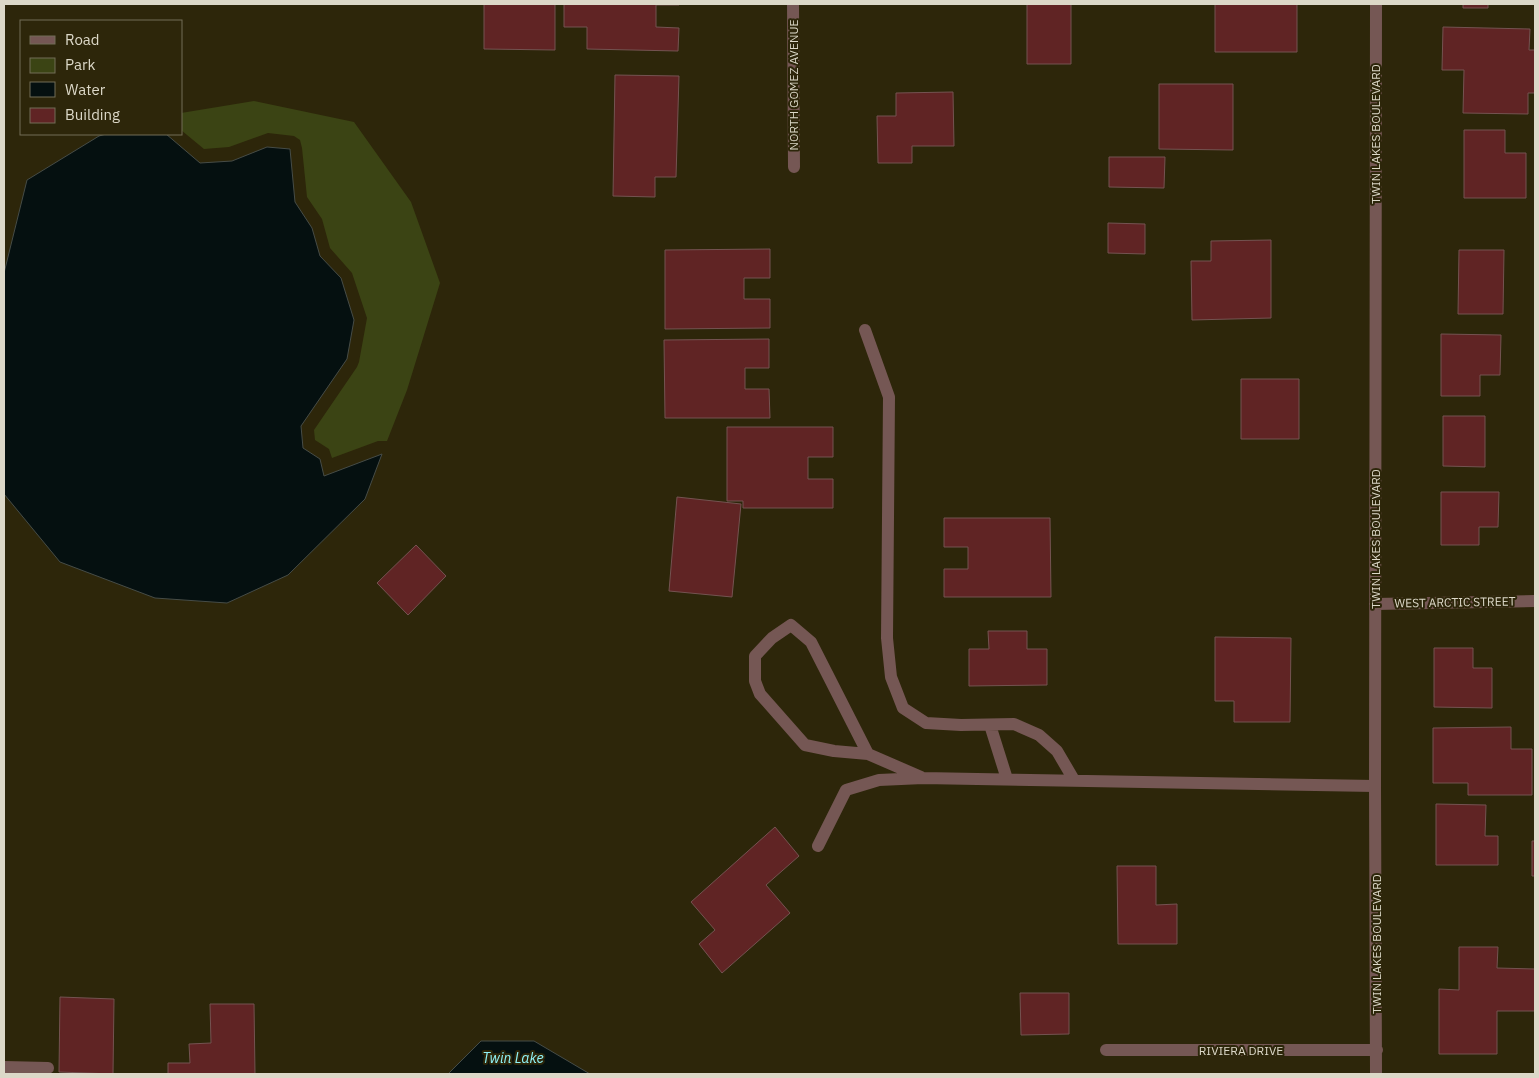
<svg xmlns="http://www.w3.org/2000/svg" width="1539" height="1078" font-family="'IBM Plex Sans',sans-serif">
	<rect width="100%" height="100%" fill="#2d260a"/>
	<path fill="#3b4414" d="M 254,101 L 354,122 L 411,202 L 440,283 L 407,390 L 387,441 L 378,441 L 332,458 L 329,449 L 315,440 L 314,430 L 357,367 L 359,362 L 367,318 L 352,273 L 330,248 L 322,219 L 307,197 L 302,148 L 300,140 L 294,136 L 268,133 L 229,147 L 204,149 L 181,130 L 181,113 Z"/>
	<path fill="#051010" stroke="#464c47" d="M 106,134 L 166,134 L 200,163 L 232,161 L 267,147 L 290,149 L 295,202 L 312,228 L 320,256 L 341,278 L 354,320 L 347,359 L 301,426 L 303,448 L 320,459 L 324,476 L 382,454 L 365,499 L 288,575 L 227,603 L 155,598 L 60,562 L 4,494 L 4,273 L 27,180 L 99,136 Z
		M 481,1041 L 534,1041 L 590,1074 L 448,1074 Z"/>
	<path fill="#602424" stroke="#745351" d="M 484,4 L 555,4 L 555,50 L 484,49 Z
		M 564,4 L 679,4 L 679,5 L 656,5 L 656,27 L 679,28 L 678,51 L 587,49 L 587,27 L 564,27 Z
		M 1027,4 L 1071,4 L 1071,64 L 1027,64 Z
		M 1215,4 L 1297,4 L 1297,52 L 1215,52 Z
		M 1463,4 L 1488,4 L 1488,8 L 1463,8 Z
		M 1443,27 L 1530,29 L 1529,50 L 1535,50 L 1535,93 L 1528,93 L 1528,114 L 1463,113 L 1464,70 L 1442,70 Z
		M 615,75 L 679,76 L 676,177 L 655,177 L 655,197 L 613,196 Z
		M 1159,84 L 1233,84 L 1233,150 L 1159,149 Z
		M 953,92 L 954,146 L 912,146 L 912,163 L 878,163 L 877,116 L 896,116 L 896,93 Z
		M 1464,130 L 1505,130 L 1505,153 L 1526,153 L 1526,198 L 1464,198 Z
		M 1109,157 L 1165,157 L 1164,188 L 1109,187 Z
		M 1108,223 L 1145,224 L 1145,254 L 1108,253 Z
		M 1271,240 L 1271,318 L 1192,320 L 1191,261 L 1211,261 L 1211,241 Z
		M 770,249 L 770,278 L 744,278 L 744,299 L 770,299 L 770,328 L 665,329 L 665,250 Z
		M 1459,250 L 1504,250 L 1503,314 L 1458,314 Z
		M 1441,334 L 1501,335 L 1500,375 L 1480,375 L 1480,396 L 1441,396 Z
		M 769,339 L 769,368 L 745,368 L 745,389 L 769,389 L 770,418 L 665,418 L 664,340 Z
		M 1241,379 L 1299,379 L 1299,439 L 1241,439 Z
		M 1443,416 L 1485,416 L 1485,467 L 1443,466 Z
		M 727,427 L 833,427 L 833,457 L 808,457 L 808,479 L 833,479 L 833,508 L 743,508 L 743,501 L 727,501 Z
		M 1441,492 L 1499,492 L 1498,527 L 1479,527 L 1479,545 L 1441,545 Z
		M 677,497 L 741,504 L 732,597 L 669,591 Z
		M 944,518 L 1050,518 L 1051,597 L 944,597 L 944,569 L 968,569 L 968,547 L 944,547 Z
		M 416,545 L 446,576 L 408,615 L 377,583 Z
		M 988,631 L 1027,631 L 1027,649 L 1047,649 L 1047,685 L 969,686 L 969,649 L 989,649 Z
		M 1215,637 L 1291,638 L 1290,722 L 1234,722 L 1234,701 L 1215,701 Z
		M 1434,648 L 1473,648 L 1473,668 L 1492,668 L 1492,708 L 1434,707 Z
		M 1511,727 L 1511,749 L 1532,749 L 1532,795 L 1468,795 L 1468,783 L 1433,783 L 1433,728 Z
		M 1436,804 L 1486,805 L 1485,836 L 1498,836 L 1498,865 L 1436,865 Z
		M 775,827 L 799,856 L 766,885 L 790,913 L 722,973 L 699,944 L 715,930 L 691,902 Z
		M 1532,841 L 1535,841 L 1535,876 L 1532,876 Z
		M 1117,866 L 1156,866 L 1156,905 L 1177,904 L 1177,944 L 1118,944 Z
		M 1459,947 L 1498,947 L 1497,968 L 1535,969 L 1535,1011 L 1497,1011 L 1497,1054 L 1439,1054 L 1439,989 L 1459,990 Z
		M 1020,993 L 1069,993 L 1069,1034 L 1021,1035 Z
		M 60,997 L 114,999 L 113,1074 L 59,1072 Z
		M 210,1004 L 254,1004 L 255,1074 L 168,1074 L 168,1063 L 190,1063 L 189,1044 L 211,1043 Z"/>
	<g fill="none" stroke-linecap="round" stroke-linejoin="round">
		<path stroke="#755754" stroke-width="12" d="M 865,330 L 889,397 L 887,638 L 891,677 L 903,708 L 926,723 L 961,725 L 1014,724 L 1039,735 L 1057,751 L 1074,780
			M 990,725 L 1007,779
			M 868,754 L 811,642 L 791,625 L 772,638 L 755,656 L 755,681 L 760,694 L 805,745 L 834,751 L 868,754 L 921,777
			M 818,846 L 846,790 L 879,780 L 923,778 L 1375,786"/>
		<path stroke="#755754" stroke-width="12" d="M 793,4 L 794,167
			M 1376,4 L 1375,786 L 1376,1074
			M 1375,604 L 1535,601
			M 1106,1050 L 1377,1050
			M 4,1067 L 48,1068"/>
	</g>
	<g text-anchor="middle" dominant-baseline="central" stroke-width="4" stroke-linejoin="round" paint-order="stroke">
		<g font-size="12" fill="#dcd8c8" stroke="#2d260a">
			<text transform="translate(793 85) rotate(-90)">NORTH GOMEZ AVENUE</text>
			<text transform="translate(1375 134) rotate(-90)">TWIN LAKES BOULEVARD</text>
			<text transform="translate(1375 539) rotate(-90)">TWIN LAKES BOULEVARD</text>
			<text transform="translate(1455 602) rotate(-1)">WEST ARCTIC STREET</text>
			<text transform="translate(1376 944) rotate(-90)">TWIN LAKES BOULEVARD</text>
			<text x="1241" y="1050">RIVIERA DRIVE</text>
		</g>
		<g font-size="14" font-style="italic" fill="#91f4f9" stroke="#2d260a">
			<text x="513" y="1058">Twin Lake</text>
		</g>
	</g>
	<rect width="1539" height="1078" fill="none" stroke="#dcd8c8" stroke-width="10"/>
	<rect x="20" y="20" width="162" height="115" fill="#2d260a" stroke="#736d56"/>
	<rect x="30" y="36" width="25" height="8" fill="#755754" stroke="#736d56"/>
	<text x="65" y="45" font-size="15" fill="#dcd8c8">Road</text>
	<rect x="30" y="58" width="25" height="15" fill="#3b4414" stroke="#736d56"/>
	<text x="65" y="70" font-size="15" fill="#dcd8c8">Park</text>
	<rect x="30" y="82" width="25" height="15" fill="#051010" stroke="#736d56"/>
	<text x="65" y="95" font-size="15" fill="#dcd8c8">Water</text>
	<rect x="30" y="108" width="25" height="15" fill="#602424" stroke="#736d56"/>
	<text x="65" y="120" font-size="15" fill="#dcd8c8">Building</text>
</svg>
